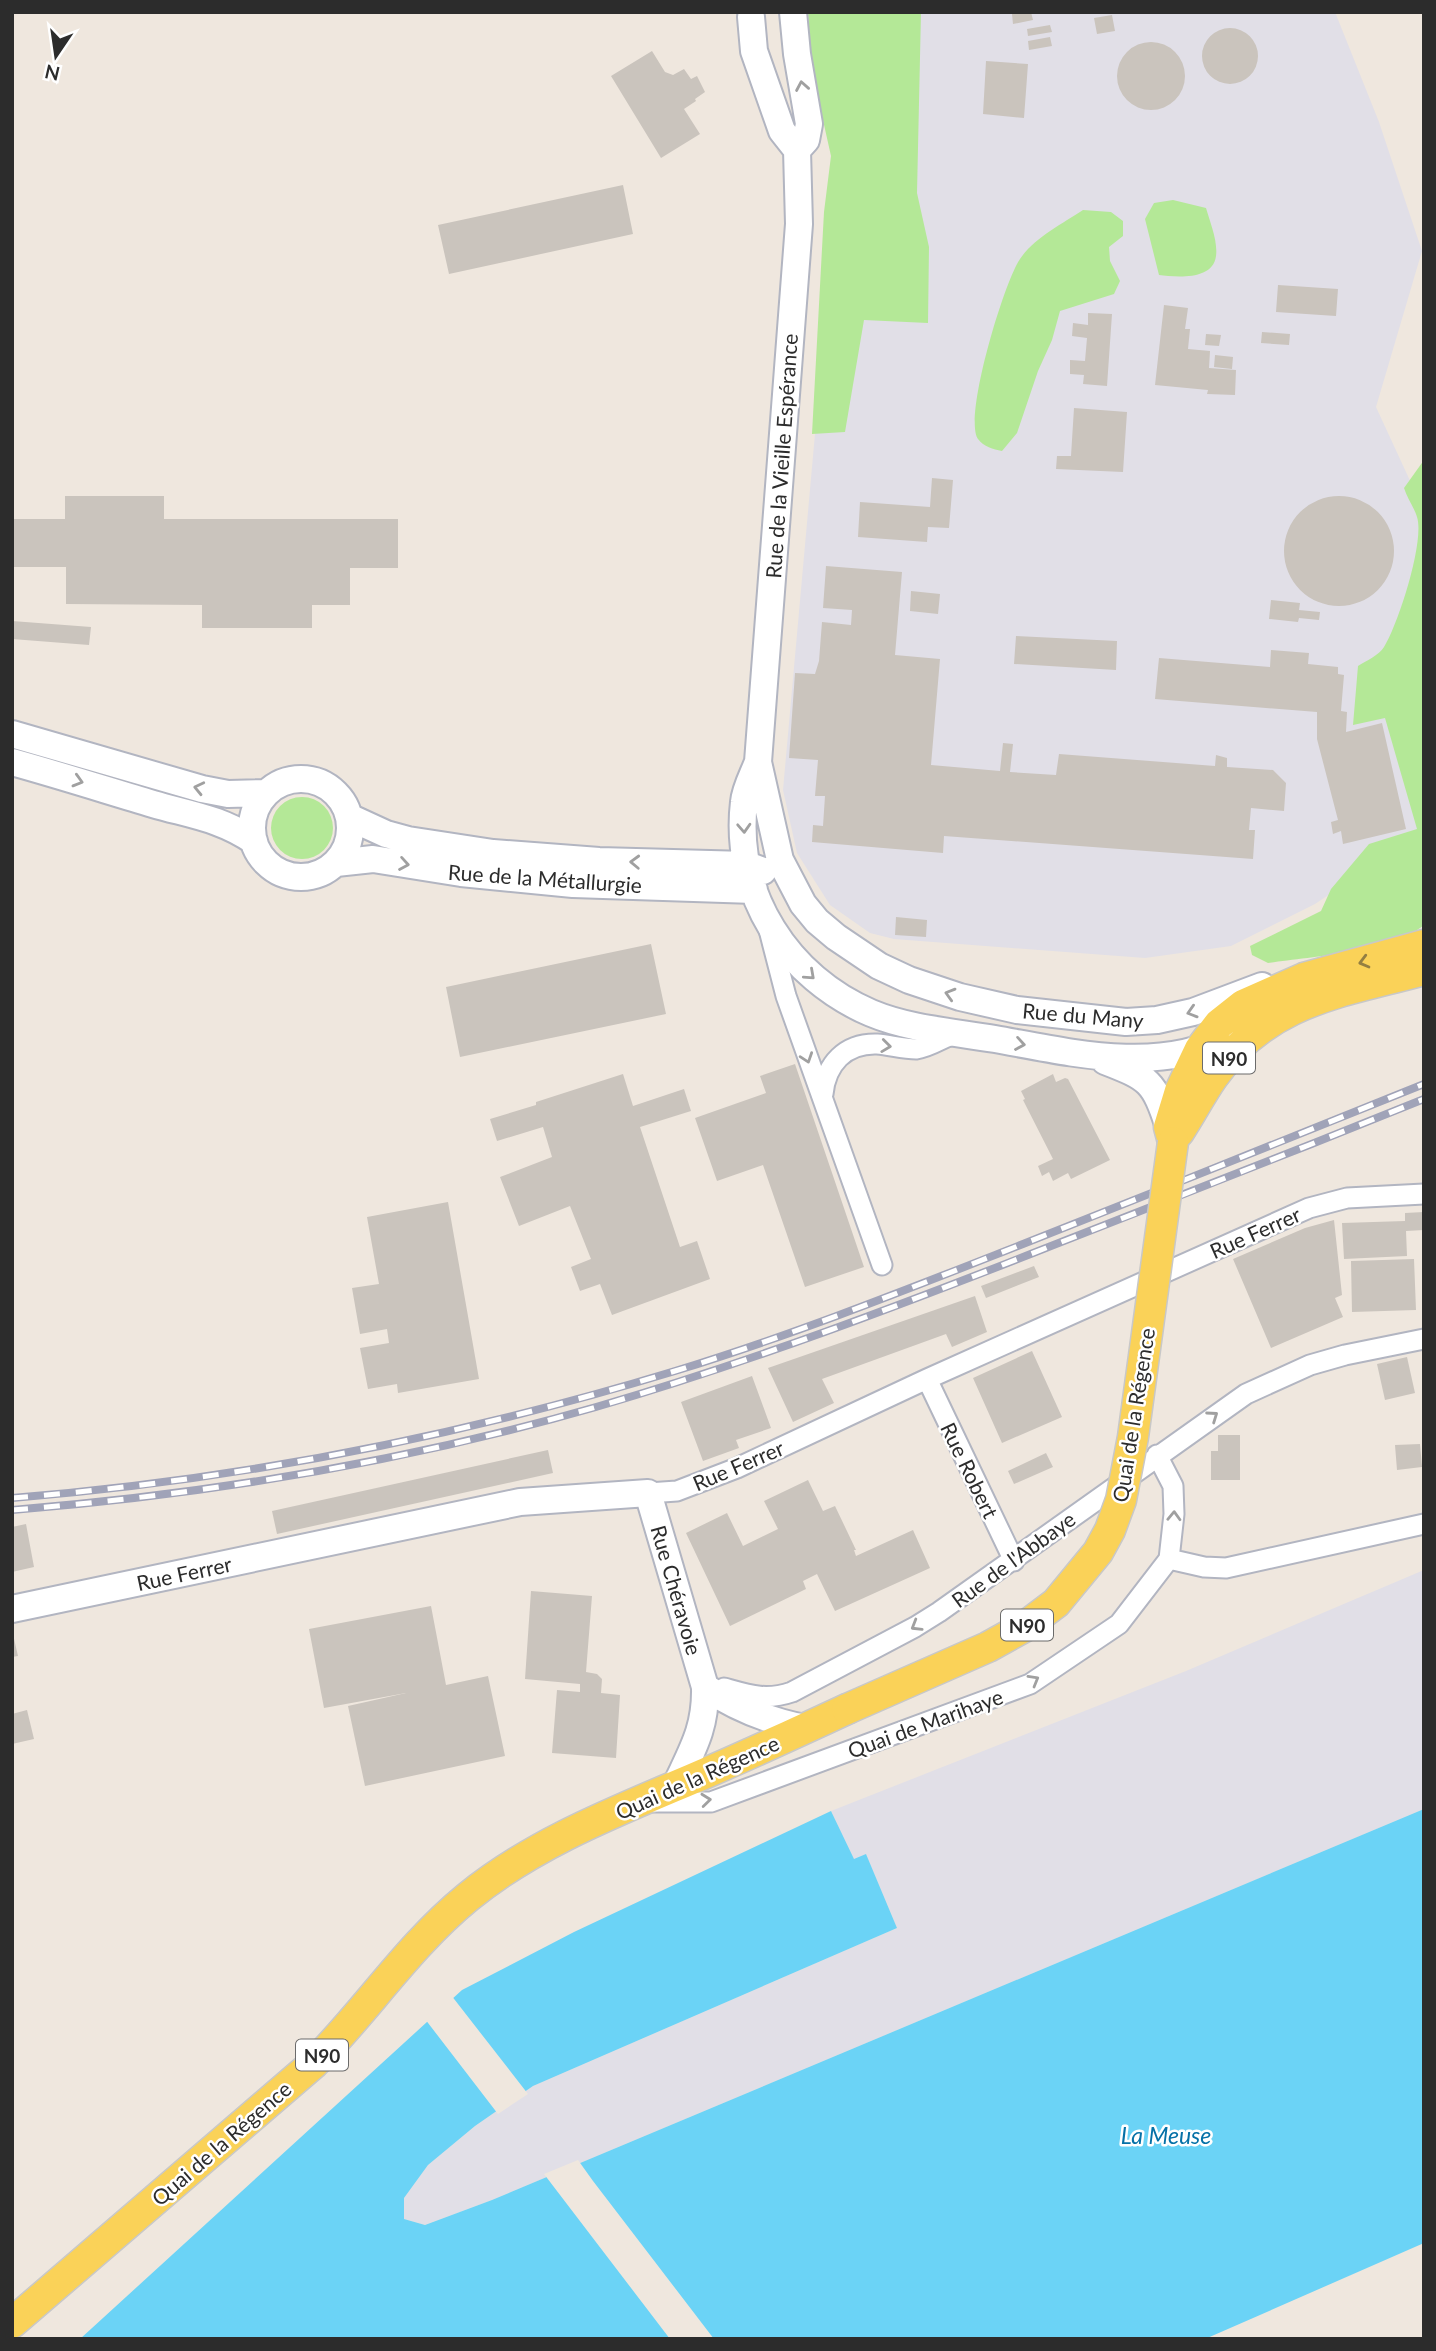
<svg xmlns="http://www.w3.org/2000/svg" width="1436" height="2351" font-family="Lato,sans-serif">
	<rect width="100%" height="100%" fill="#efe7de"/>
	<path fill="#e1dfe7" d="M 844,12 L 1335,12 L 1379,122 L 1422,251 L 1376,407 L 1424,511 L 1422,833 L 1315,904 L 1231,946 L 1145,958 L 894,939 L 870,933 L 830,905 L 797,853 L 783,790 L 822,356 Z
		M 1424,1570 L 1424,1809 L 492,2200 L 425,2225 L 404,2219 L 404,2198 L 428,2165 L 475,2126 L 533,2086 L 897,1928 L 866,1855 L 854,1860 L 831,1811 L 1186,1671 Z"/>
	<path fill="#b4e897" d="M 808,12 L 921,12 L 917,193 L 929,247 L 928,323 L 864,320 L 845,432 L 812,434 L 824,212 L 831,156 L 812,71 Z
		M 1173,200 L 1206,208 C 1210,222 1218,241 1216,256 C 1213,281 1175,277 1159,275 L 1145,219 L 1154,203 Z
		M 1083,210 L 1111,212 L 1123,221 L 1123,236 L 1109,247 L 1110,261 L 1120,281 L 1114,294 L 1060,311 L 1052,340 L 1038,371 L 1017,433 L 1002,451 C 993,449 984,447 978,439 C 963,418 1004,282 1020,259 C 1034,238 1062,224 1083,210 Z
		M 1424,460 L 1424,925 C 1394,951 1309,957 1268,963 L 1252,955 L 1250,946 L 1321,911 L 1331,889 L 1369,844 L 1417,829 L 1385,718 L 1353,725 L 1358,666 C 1366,661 1379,655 1384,647 C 1398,625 1425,541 1417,517 C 1415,509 1407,498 1404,488 Z
		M271 828a31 31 0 1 1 62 0a31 31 0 1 1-62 0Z"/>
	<path fill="#6bd3f6" d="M 1424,1809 L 1424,2243 L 1205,2339 L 80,2339 L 462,1990 L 574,1932 L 831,1811 L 854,1859 L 866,1854 L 897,1928 L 533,2086 L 475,2126 L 428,2165 L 404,2198 L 404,2219 L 425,2225 L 492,2200 Z"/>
	<path fill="#efe7de" d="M 451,1995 L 528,2094 L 498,2114 L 425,2019 Z
		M 578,2160 L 593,2181 L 714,2339 L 670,2339 L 544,2174 Z"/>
	<path fill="#cac4bd" d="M 1024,12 L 1031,12 L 1033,20 L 1013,24 L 1012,14 Z
		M 1112,15 L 1115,31 L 1097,34 L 1094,18 Z
		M 1050,25 L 1052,32 L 1028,36 L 1027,29 Z
		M1202 56a28 28 0 1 1 56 0a28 28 0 1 1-56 0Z
		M 1050,37 L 1052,46 L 1029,50 L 1028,41 Z
		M1117 76a34 34 0 1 1 68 0a34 34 0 1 1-68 0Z
		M 652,51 L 665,72 L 673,75 L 684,69 L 691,79 L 697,76 L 705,92 L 695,99 L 696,101 L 684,109 L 700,134 L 661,158 L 611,76 Z
		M 986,61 L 1028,64 L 1024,118 L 983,114 Z
		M 623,185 L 633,234 L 449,274 L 438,225 Z
		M 1278,285 L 1338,289 L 1336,316 L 1276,312 Z
		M 1164,305 L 1188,308 L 1185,329 L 1190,329 L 1188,349 L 1210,351 L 1209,368 L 1236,370 L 1235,395 L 1207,394 L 1208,390 L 1155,385 Z
		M 1088,313 L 1112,314 L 1107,386 L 1083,384 L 1084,375 L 1070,374 L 1070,360 L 1085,361 L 1087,338 L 1072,336 L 1073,323 L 1088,325 Z
		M 1262,332 L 1290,334 L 1289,345 L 1261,343 Z
		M 1206,334 L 1221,335 L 1219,346 L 1205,345 Z
		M 1215,355 L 1233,357 L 1232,369 L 1214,367 Z
		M 1074,408 L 1127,412 L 1123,472 L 1056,469 L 1057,456 L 1071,456 Z
		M 932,478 L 953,480 L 949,528 L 928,527 L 927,542 L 858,537 L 860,502 L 930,507 Z
		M 65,496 L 164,496 L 164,519 L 398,519 L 398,568 L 350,568 L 350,605 L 312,605 L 312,628 L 202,628 L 202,605 L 66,604 L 66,567 L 12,567 L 12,519 L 65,519 Z
		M1284 551a55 55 0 1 1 110 0a55 55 0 1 1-110 0Z
		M 826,566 L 902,572 L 895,655 L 940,659 L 931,765 L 1000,771 L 1003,743 L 1013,744 L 1010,772 L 1056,775 L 1059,754 L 1215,766 L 1216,755 L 1227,758 L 1227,767 L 1273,770 L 1286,783 L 1284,811 L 1251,808 L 1249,830 L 1255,830 L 1253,859 L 944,836 L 943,853 L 812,842 L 813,825 L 823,826 L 825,796 L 815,796 L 818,760 L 789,758 L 795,673 L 815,674 L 819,661 L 822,622 L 851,625 L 852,610 L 823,608 Z
		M 911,591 L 940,594 L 938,614 L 910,611 Z
		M 1271,600 L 1300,603 L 1299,610 L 1320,612 L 1319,620 L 1299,618 L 1298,622 L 1269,619 Z
		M 12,621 L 91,627 L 89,645 L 12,639 Z
		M 1016,636 L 1117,641 L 1116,670 L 1014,664 Z
		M 1271,650 L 1309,653 L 1308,664 L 1338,667 L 1338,674 L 1344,675 L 1341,711 L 1347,712 L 1346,732 L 1382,723 L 1406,829 L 1343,844 L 1341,831 L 1333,834 L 1331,822 L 1338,820 L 1317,739 L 1317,712 L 1155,699 L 1159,658 L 1270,667 Z
		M 896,917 L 927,920 L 926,937 L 895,935 Z
		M 651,944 L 666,1014 L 460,1057 L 446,987 Z
		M 795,1064 L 864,1267 L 805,1287 L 763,1165 L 717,1181 L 695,1118 L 766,1093 L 760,1076 Z
		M 623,1074 L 633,1106 L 684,1089 L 691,1111 L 640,1127 L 680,1247 L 697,1241 L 710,1279 L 612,1315 L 600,1284 L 580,1291 L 571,1267 L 591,1259 L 570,1206 L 519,1226 L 500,1177 L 552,1157 L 543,1127 L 497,1141 L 490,1119 L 536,1105 L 536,1102 Z
		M 1053,1074 L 1056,1082 L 1065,1078 L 1068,1079 L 1110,1160 L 1071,1179 L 1068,1173 L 1053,1181 L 1049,1172 L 1042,1176 L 1038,1166 L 1053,1159 L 1023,1100 L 1025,1099 L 1021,1091 Z
		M 448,1202 L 479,1379 L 398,1393 L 397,1384 L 368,1389 L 360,1348 L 389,1343 L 387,1329 L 360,1334 L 352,1288 L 379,1284 L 367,1217 Z
		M 1424,1212 L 1424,1230 L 1406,1231 L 1407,1256 L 1344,1259 L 1342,1223 L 1405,1221 L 1405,1213 Z
		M 1334,1220 L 1342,1295 L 1335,1298 L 1343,1317 L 1271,1348 L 1233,1259 L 1305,1228 Z
		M 1414,1259 L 1416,1310 L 1352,1312 L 1351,1261 Z
		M 1034,1266 L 1039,1277 L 986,1298 L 981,1286 Z
		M 975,1296 L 987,1332 L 952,1347 L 946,1334 L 822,1379 L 834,1403 L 793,1422 L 768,1368 Z
		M 1032,1351 L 1062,1417 L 1002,1443 L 973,1378 Z
		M 1407,1357 L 1415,1393 L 1385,1400 L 1377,1364 Z
		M 752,1376 L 771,1428 L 736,1440 L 739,1448 L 703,1461 L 681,1402 Z
		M 1218,1435 L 1240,1435 L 1240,1480 L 1211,1480 L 1211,1451 L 1218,1451 Z
		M 1420,1444 L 1422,1467 L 1397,1470 L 1395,1445 Z
		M 548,1450 L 553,1473 L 277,1534 L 272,1511 Z
		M 1046,1453 L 1053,1467 L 1014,1484 L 1008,1471 Z
		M 808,1480 L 823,1511 L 835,1506 L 856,1550 L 854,1550 L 856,1556 L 913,1530 L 930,1568 L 835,1611 L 817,1574 L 803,1581 L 806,1589 L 730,1626 L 686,1533 L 727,1513 L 743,1546 L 778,1529 L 764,1501 Z
		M 26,1524 L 34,1567 L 12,1572 L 12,1527 Z
		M 531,1591 L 592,1596 L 586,1672 L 597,1674 L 602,1679 L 601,1693 L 620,1695 L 616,1758 L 552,1753 L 557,1690 L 580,1692 L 580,1684 L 525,1679 Z
		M 431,1606 L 446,1685 L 488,1676 L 505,1756 L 365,1786 L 348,1706 L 406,1693 L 324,1708 L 309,1629 Z
		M 12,1630 L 18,1656 L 12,1657 Z
		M 27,1710 L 34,1739 L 12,1744 L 12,1714 Z"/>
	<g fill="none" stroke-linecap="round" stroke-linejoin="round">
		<defs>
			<path id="street" d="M 769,930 L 786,996 L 882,1265
				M 823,1094 C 826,1064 845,1043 877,1044 C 890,1045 903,1049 916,1049 C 931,1047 943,1037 957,1033
				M 927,1379 L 1014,1561
				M 648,1493 L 677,1491 L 737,1468 L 927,1379 L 1309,1208 L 1347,1198 L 1424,1194
				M 1169,1559 L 1204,1567 L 1226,1568 L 1424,1524
				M 724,1688 C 749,1695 766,1701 792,1692 L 915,1627 L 939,1612 L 1246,1394 L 1310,1365 L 1345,1355 L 1424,1339
				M 653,1802 L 711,1802 L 1030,1684 L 1119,1624 L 1169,1559 L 1174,1514 L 1173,1486 L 1157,1455"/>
			<path id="secondary" d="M 793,12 L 797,54 L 809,124 L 806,140 L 797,150
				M 751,17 L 754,51 L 782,131 L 797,150 L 799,224 L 758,762 C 753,775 745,789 744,802 C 733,894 788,978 871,1013 C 909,1029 954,1032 995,1039 C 1068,1052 1159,1075 1228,1037 C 1239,1031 1249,1023 1259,1016
				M 12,734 L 202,789 L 228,794 L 266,793
				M 12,762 C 59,775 106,790 153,804 C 191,815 220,818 254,841
				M 758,762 L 780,860 L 803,904 L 817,921 L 836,937 L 879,966 L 909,980 L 960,997 L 1017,1010 L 1126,1022 L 1157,1020 L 1193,1012 L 1262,986
				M252 828a49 49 0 1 1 98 0a49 49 0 1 1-98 0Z
				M 349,817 L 386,834 L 408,840 L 493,853 L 599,861 L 747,865 L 763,871
				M 336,863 L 373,859 L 461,873 L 573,884 L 754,890
				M 1105,1061 C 1149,1078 1154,1081 1169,1127
				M 12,1609 L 520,1502 L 648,1493 L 705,1687 C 706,1729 692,1750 675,1787
				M 705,1687 C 736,1708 768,1721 805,1728"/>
			<path id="primary" d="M 1179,1132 C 1191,1114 1201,1094 1213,1077 C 1268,1000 1339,993 1424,970
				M 1173,1142 L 1169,1127 L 1180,1091 L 1200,1049 L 1219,1024 L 1243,1005 L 1304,978 L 1424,945
				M 12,2323 L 313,2064 C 367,2010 408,1946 468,1897 C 528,1848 602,1817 673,1787 C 731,1763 789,1736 847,1709"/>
		</defs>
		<use href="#street" stroke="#b2b5c1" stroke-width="23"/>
		<use href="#secondary" stroke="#b2b5c1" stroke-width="30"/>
		<use href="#primary" stroke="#c8c8c8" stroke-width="33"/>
		<use href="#street" stroke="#fff" stroke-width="19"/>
		<use href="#secondary" stroke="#fff" stroke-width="26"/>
		<use href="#primary" stroke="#fad258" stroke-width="30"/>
		<defs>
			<path id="rail" d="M 12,1498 C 238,1480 458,1437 675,1371 C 793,1335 908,1289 1023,1244 C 1157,1191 1290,1138 1424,1084
				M 12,1510 C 210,1494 405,1462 596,1407 C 751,1362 901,1305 1051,1246 C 1175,1198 1300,1149 1424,1099"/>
		</defs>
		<use href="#rail" stroke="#a0a3b8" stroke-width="8"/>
		<use href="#rail" stroke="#fff" stroke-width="5" stroke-dasharray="16" stroke-linecap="butt"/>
		<defs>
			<path id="primary-bridge" d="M 847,1709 L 988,1647 L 1024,1627 L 1056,1603 L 1098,1552 L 1110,1530 L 1121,1500 L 1133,1437 L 1173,1142"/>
		</defs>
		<use href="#primary-bridge" stroke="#c8c8c8" stroke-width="33" stroke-linecap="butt"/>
		<use href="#primary-bridge" stroke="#fad258" stroke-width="30"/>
	</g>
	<defs><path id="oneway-chevron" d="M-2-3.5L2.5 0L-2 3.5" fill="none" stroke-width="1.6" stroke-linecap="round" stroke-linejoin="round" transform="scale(1.75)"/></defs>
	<g stroke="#a0a0a0">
		<use href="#oneway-chevron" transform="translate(802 86) rotate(-100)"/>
		<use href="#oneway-chevron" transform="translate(78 781) rotate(16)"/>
		<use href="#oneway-chevron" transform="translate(199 788) rotate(-167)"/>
		<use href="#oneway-chevron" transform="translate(744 828) rotate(87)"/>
		<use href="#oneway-chevron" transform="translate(635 862) rotate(-178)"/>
		<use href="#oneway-chevron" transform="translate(404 864) rotate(10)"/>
		<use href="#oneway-chevron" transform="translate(810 975) rotate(42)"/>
		<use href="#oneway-chevron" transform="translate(950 994) rotate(-164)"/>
		<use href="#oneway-chevron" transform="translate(1192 1012) rotate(163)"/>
		<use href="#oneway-chevron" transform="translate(1020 1044) rotate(10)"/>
		<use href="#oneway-chevron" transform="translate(886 1046) rotate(7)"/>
		<use href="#oneway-chevron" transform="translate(807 1058) rotate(71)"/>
		<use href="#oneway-chevron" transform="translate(1213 1416) rotate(-35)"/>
		<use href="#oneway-chevron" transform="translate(1174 1516) rotate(-88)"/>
		<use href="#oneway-chevron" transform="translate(916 1626) rotate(149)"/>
		<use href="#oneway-chevron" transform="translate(1034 1680) rotate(-30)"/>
		<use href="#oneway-chevron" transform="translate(706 1800) rotate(-6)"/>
	</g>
	<use stroke="#937f42" href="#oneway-chevron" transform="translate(1364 962) rotate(165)"/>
	<g text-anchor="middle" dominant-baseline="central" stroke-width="5" stroke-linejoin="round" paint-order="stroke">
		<g fill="#fff" stroke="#6b6b6b" stroke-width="2">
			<rect x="1203" y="1042.5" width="52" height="31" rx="5"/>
			<rect x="1001" y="1609.5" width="52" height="31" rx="5"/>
			<rect x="296" y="2039.5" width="52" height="31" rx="5"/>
		</g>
		<g font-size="19" font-weight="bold" fill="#2c2c2c">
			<text x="1229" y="1058">N90</text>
			<text x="1027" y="1625">N90</text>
			<text x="322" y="2055">N90</text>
		</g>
		<g font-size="21" fill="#2c2c2c" stroke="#fff">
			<text transform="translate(781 456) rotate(-86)">Rue de la Vieille Espérance</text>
			<text transform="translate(545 878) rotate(4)">Rue de la Métallurgie</text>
			<text transform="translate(1083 1015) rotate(5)">Rue du Many</text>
			<text transform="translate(1255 1232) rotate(-24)">Rue Ferrer</text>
			<text transform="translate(1133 1415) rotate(-81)">Quai de la Régence</text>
			<text transform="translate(738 1465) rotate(-23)">Rue Ferrer</text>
			<text transform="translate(970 1470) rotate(64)">Rue Robert</text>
			<text transform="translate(1013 1559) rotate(-36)">Rue de l'Abbaye</text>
			<text transform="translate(184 1573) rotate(-12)">Rue Ferrer</text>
			<text transform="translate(677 1590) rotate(74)">Rue Chéravoie</text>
			<text transform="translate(925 1723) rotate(-20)">Quai de Marihaye</text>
			<text transform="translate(697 1777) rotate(-24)">Quai de la Régence</text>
			<text transform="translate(221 2143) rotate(-41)">Quai de la Régence</text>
		</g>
		<g font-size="23" font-style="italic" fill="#0571a7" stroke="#fff">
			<text x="1166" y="2135">La Meuse</text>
		</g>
	</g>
	<rect width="1436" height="2351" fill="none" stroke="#2c2c2c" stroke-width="28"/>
	<g transform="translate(56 56) rotate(193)" stroke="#ffffff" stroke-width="5" paint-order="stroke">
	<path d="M0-5L12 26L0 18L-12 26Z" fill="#2c2c2c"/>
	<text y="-10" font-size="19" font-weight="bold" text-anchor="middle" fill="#2c2c2c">N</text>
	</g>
</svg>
